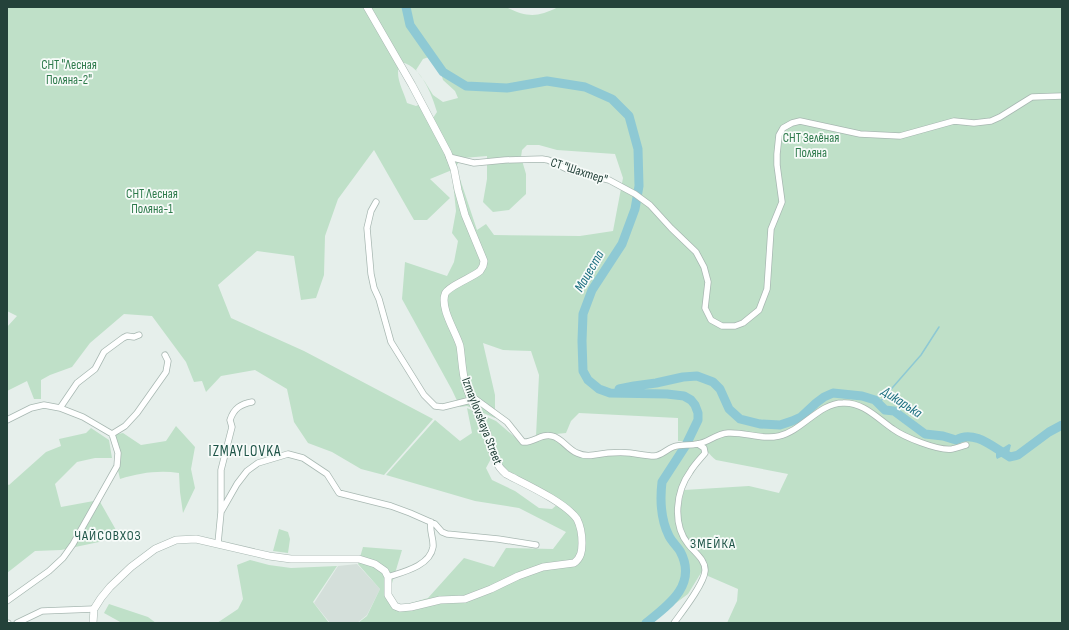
<svg xmlns="http://www.w3.org/2000/svg" width="1069" height="630" font-family="'Sofia Sans Condensed',sans-serif">
	<rect width="100%" height="100%" fill="#e6efeb"/>
	<path fill="#d4dfda" d="M 357,564 L 380,589 L 367,615 L 357,623 L 330,623 L 314,603 L 338,566 Z"/>
	<path fill="#bfe0c8" fill-rule="evenodd" d="M 7,7 L 506,7 C 526,17 537,18 558,7 L 1062,7 L 1062,623 L 727,623 L 737,601 L 738,589 L 708,576 L 707,562 L 688,541 L 679,516 L 684,490 L 749,486 L 779,493 L 788,474 L 716,460 C 709,455 705,447 698,441 L 678,441 L 678,418 L 579,413 L 571,421 L 566,433 L 536,436 L 539,375 L 531,351 L 503,350 L 483,343 L 495,395 L 495,418 L 467,406 L 460,407 L 452,390 L 402,299 L 405,262 L 447,276 L 454,262 L 458,241 L 452,233 L 456,211 L 453,182 L 460,179 L 477,230 L 486,224 L 494,235 L 580,236 L 613,231 L 623,178 L 615,154 L 557,150 L 539,145 L 527,145 L 522,150 L 521,157 L 526,174 L 526,194 L 509,210 L 493,212 L 483,202 L 487,179 L 487,156 L 463,158 L 452,170 L 430,179 L 450,198 L 427,220 L 414,220 L 374,150 L 338,199 L 325,236 L 324,275 L 316,298 L 301,300 L 294,256 L 257,251 L 218,285 L 231,318 L 304,351 L 433,419 L 384,475 L 361,469 L 332,452 L 308,443 L 294,422 L 287,389 L 255,370 L 221,376 L 206,392 L 202,381 L 194,382 L 186,362 L 152,316 L 124,314 L 90,343 L 72,367 L 50,375 L 41,380 L 41,399 L 34,399 L 27,381 L 7,391 L 7,327 L 17,316 L 7,311 ZM 429,57 L 441,73 L 443,80 L 455,91 L 458,98 L 443,102 L 433,95 L 425,82 L 416,70 L 423,59 ZM 398,62 C 420,62 432,95 437,112 L 431,121 ZM 399,66 L 421,104 L 416,106 L 407,103 C 404,92 395,78 399,66 Z
		M 467,408 L 496,421 L 524,445 L 536,439 L 551,437 L 583,455 L 662,454 L 683,446 L 698,447 L 703,452 L 679,490 L 675,516 L 686,545 L 704,568 L 688,594 L 649,623 L 358,623 L 367,616 L 380,589 L 358,564 L 363,547 L 402,550 L 390,590 L 395,605 L 404,605 L 428,598 L 464,558 L 494,567 L 506,548 L 553,549 L 566,532 L 519,508 L 475,501 L 386,475 L 435,420 L 460,441 L 472,433 ZM 493,455 C 500,474 541,494 559,503 L 552,509 L 539,508 L 515,491 L 492,480 L 486,468 Z
		M 176,426 L 195,447 L 191,469 L 195,488 L 183,513 L 180,492 L 179,473 C 158,470 140,473 120,479 L 117,466 L 118,453 L 112,435 L 123,433 L 141,445 L 166,441 Z
		M 91,428 L 109,440 L 112,458 L 95,458 L 77,462 L 55,484 L 61,507 L 99,500 L 116,530 L 99,542 L 61,550 L 35,551 L 7,573 L 7,484 L 9,485 L 46,452 L 61,446 L 59,439 L 86,433 Z
		M 279,529 L 288,532 L 290,539 L 288,553 L 273,551 Z
		M 250,560 L 269,565 L 291,568 L 337,566 L 313,602 L 329,623 L 217,623 L 238,609 L 243,599 L 237,565 Z
		M 109,604 L 148,617 L 156,623 L 122,623 L 104,613 Z"/>
	<path fill="#8ec9d4" d="M 1009,444 L 1011,445 L 1009,453 L 997,459 L 996,457 L 996,452 Z"/>
	<g fill="none" stroke-linecap="round" stroke-linejoin="round">
		<path stroke="#8ec9d4" stroke-width="1.5" d="M 879,403 L 921,355 L 939,327"/>
		<path stroke="#8ec9d4" stroke-width="9" d="M 406,7 L 410,25 L 443,72 L 466,86 L 507,88 L 547,81 L 585,87 L 612,99 L 629,116 L 638,149 L 639,186 L 635,209 L 622,244 L 592,290 L 583,314 L 582,341 L 583,371 L 588,380 L 599,389 L 610,393 L 667,394 L 684,396 L 691,400 L 695,405 L 698,413 L 698,420 L 686,445 L 662,482 C 660,499 661,520 669,536 C 672,542 677,546 680,551 C 698,584 669,605 646,623
			M 619,389 L 634,386 L 656,383 L 683,377 L 697,376 L 713,382 L 720,389 L 729,409 L 740,419 L 760,424 L 780,425 L 792,421 L 801,417 L 816,403 L 824,397 L 833,393 L 862,396 L 875,400 L 885,410 L 894,411 L 925,434 L 943,436 L 956,440 C 974,429 994,448 1010,457 L 1018,455 L 1049,432 L 1062,425"/>
		<defs>
			<path id="minor" d="M 449,157 L 474,163 L 505,160 L 542,159 L 548,160 L 569,170 L 609,180 L 635,194 L 650,205 L 671,228 L 696,252 L 704,267 L 708,282 L 705,308 L 711,320 L 722,326 L 735,326 L 743,323 L 759,310 L 767,289 L 771,229 L 782,202 L 777,165 L 777,154 L 779,135 L 783,128 L 792,123 L 800,121 L 860,134 L 900,136 L 954,121 L 974,123 L 991,121 L 1000,117 L 1032,97 L 1062,96
				M 376,202 L 371,211 L 367,228 L 371,274 L 374,288 L 379,299 L 391,342 L 424,395 L 435,406 L 443,407 L 471,400
				M 470,395 L 507,422 L 523,442 C 534,443 541,433 552,436 C 562,438 567,449 577,453 C 583,456 588,456 594,455 C 606,453 618,452 630,453 C 638,454 647,456 654,456 C 661,456 667,449 673,447 C 682,444 689,446 697,444 C 708,443 715,434 728,433 C 747,432 760,440 779,436 C 802,431 819,403 843,403 C 863,402 877,418 893,429 C 904,437 938,451 952,449 C 957,448 962,446 966,445
				M 60,408 L 77,383 L 95,369 L 104,352 L 123,338 L 127,336 L 134,337 L 139,335
				M 7,420 L 31,408 L 44,405 L 60,408 L 83,417 L 112,434 L 118,453 L 117,466 L 73,544 L 63,558 L 49,571 L 7,601
				M 112,434 L 125,426 L 137,413 L 166,372 L 168,361 L 165,355
				M 221,512 L 237,484 L 247,471 L 258,463 L 288,454 L 303,458 L 327,474 L 339,493 L 391,506 L 410,513 L 435,524 L 442,532 L 447,534 L 498,539 L 536,545
				M 218,543 L 221,512 L 221,470 L 232,427 L 230,420 C 234,408 241,404 252,402
				M 388,577 C 403,572 430,566 433,547 C 434,539 429,531 431,522
				M 7,623 L 8,623
				M 17,623 L 42,611 L 94,609
				M 674,623 C 682,612 704,584 705,571 C 706,560 694,552 688,544 C 672,524 676,491 690,472 C 694,465 700,459 705,453 L 704,448 L 698,444"/>
			<path id="tertiary" d="M 93,623 L 94,609 L 101,598 L 110,587 L 131,567 L 155,549 L 176,540 L 196,539 L 269,556 L 291,559 L 359,559 L 375,564 L 385,571 L 388,577 L 388,595 L 395,606 L 400,608 L 411,607 L 440,600 L 465,599 L 491,589 L 518,576 L 543,567 L 574,563 C 581,558 582,551 582,543 C 582,534 581,527 577,519 C 565,502 525,484 506,474 C 492,462 493,449 487,433 C 481,417 471,403 466,386 C 462,373 462,359 460,346 C 456,332 440,309 445,294 C 447,287 473,277 480,271 L 483,266 L 484,261 L 465,215 L 458,190 L 454,169 L 448,153 L 412,85 L 367,7"/>
		</defs>
		<use href="#minor" stroke="#a8b8b2" stroke-width="7"/>
		<use href="#tertiary" stroke="#a8b8b2" stroke-width="8"/>
		<use href="#minor" stroke="#fff" stroke-width="5.5"/>
		<use href="#tertiary" stroke="#fff" stroke-width="7"/>
	</g>
	<g text-anchor="middle" dominant-baseline="central" stroke-width="3.5" stroke-linejoin="round" paint-order="stroke">
		<g font-size="13" fill="#2d7a4b" stroke="#f7fbf9">
			<text x="69" y="65">СНТ "Лесная<tspan x="69" dy="15">Поляна-2"</tspan></text>
			<text x="811" y="138">СНТ Зелёная<tspan x="811" dy="15">Поляна</tspan></text>
			<text x="152" y="194">СНТ Лесная<tspan x="152" dy="15">Поляна-1</tspan></text>
		</g>
		<g font-size="13" fill="#24423a" stroke="#f7fbf9">
			<text transform="translate(579 171) rotate(18)">СТ "Шахтер"</text>
			<text transform="translate(482 421) rotate(69)">Izmaylovskaya Street</text>
		</g>
		<g font-size="14" font-style="italic" fill="#1c6f80" stroke="#f7fbf9">
			<text transform="translate(589 271) rotate(-60)">Мацеста</text>
			<text transform="translate(902 402) rotate(33)">Дикарька</text>
		</g>
		<g font-size="14" letter-spacing="1" fill="#1f5548" stroke="#f7fbf9">
			<text x="108" y="535">ЧАЙСОВХОЗ</text>
			<text x="713" y="543">ЗМЕЙКА</text>
		</g>
		<g font-size="15" letter-spacing="1" fill="#1f5548" stroke="#f7fbf9">
			<text x="245" y="451">IZMAYLOVKA</text>
		</g>
	</g>
	<rect width="1069" height="630" fill="none" stroke="#24423a" stroke-width="16"/>
</svg>
